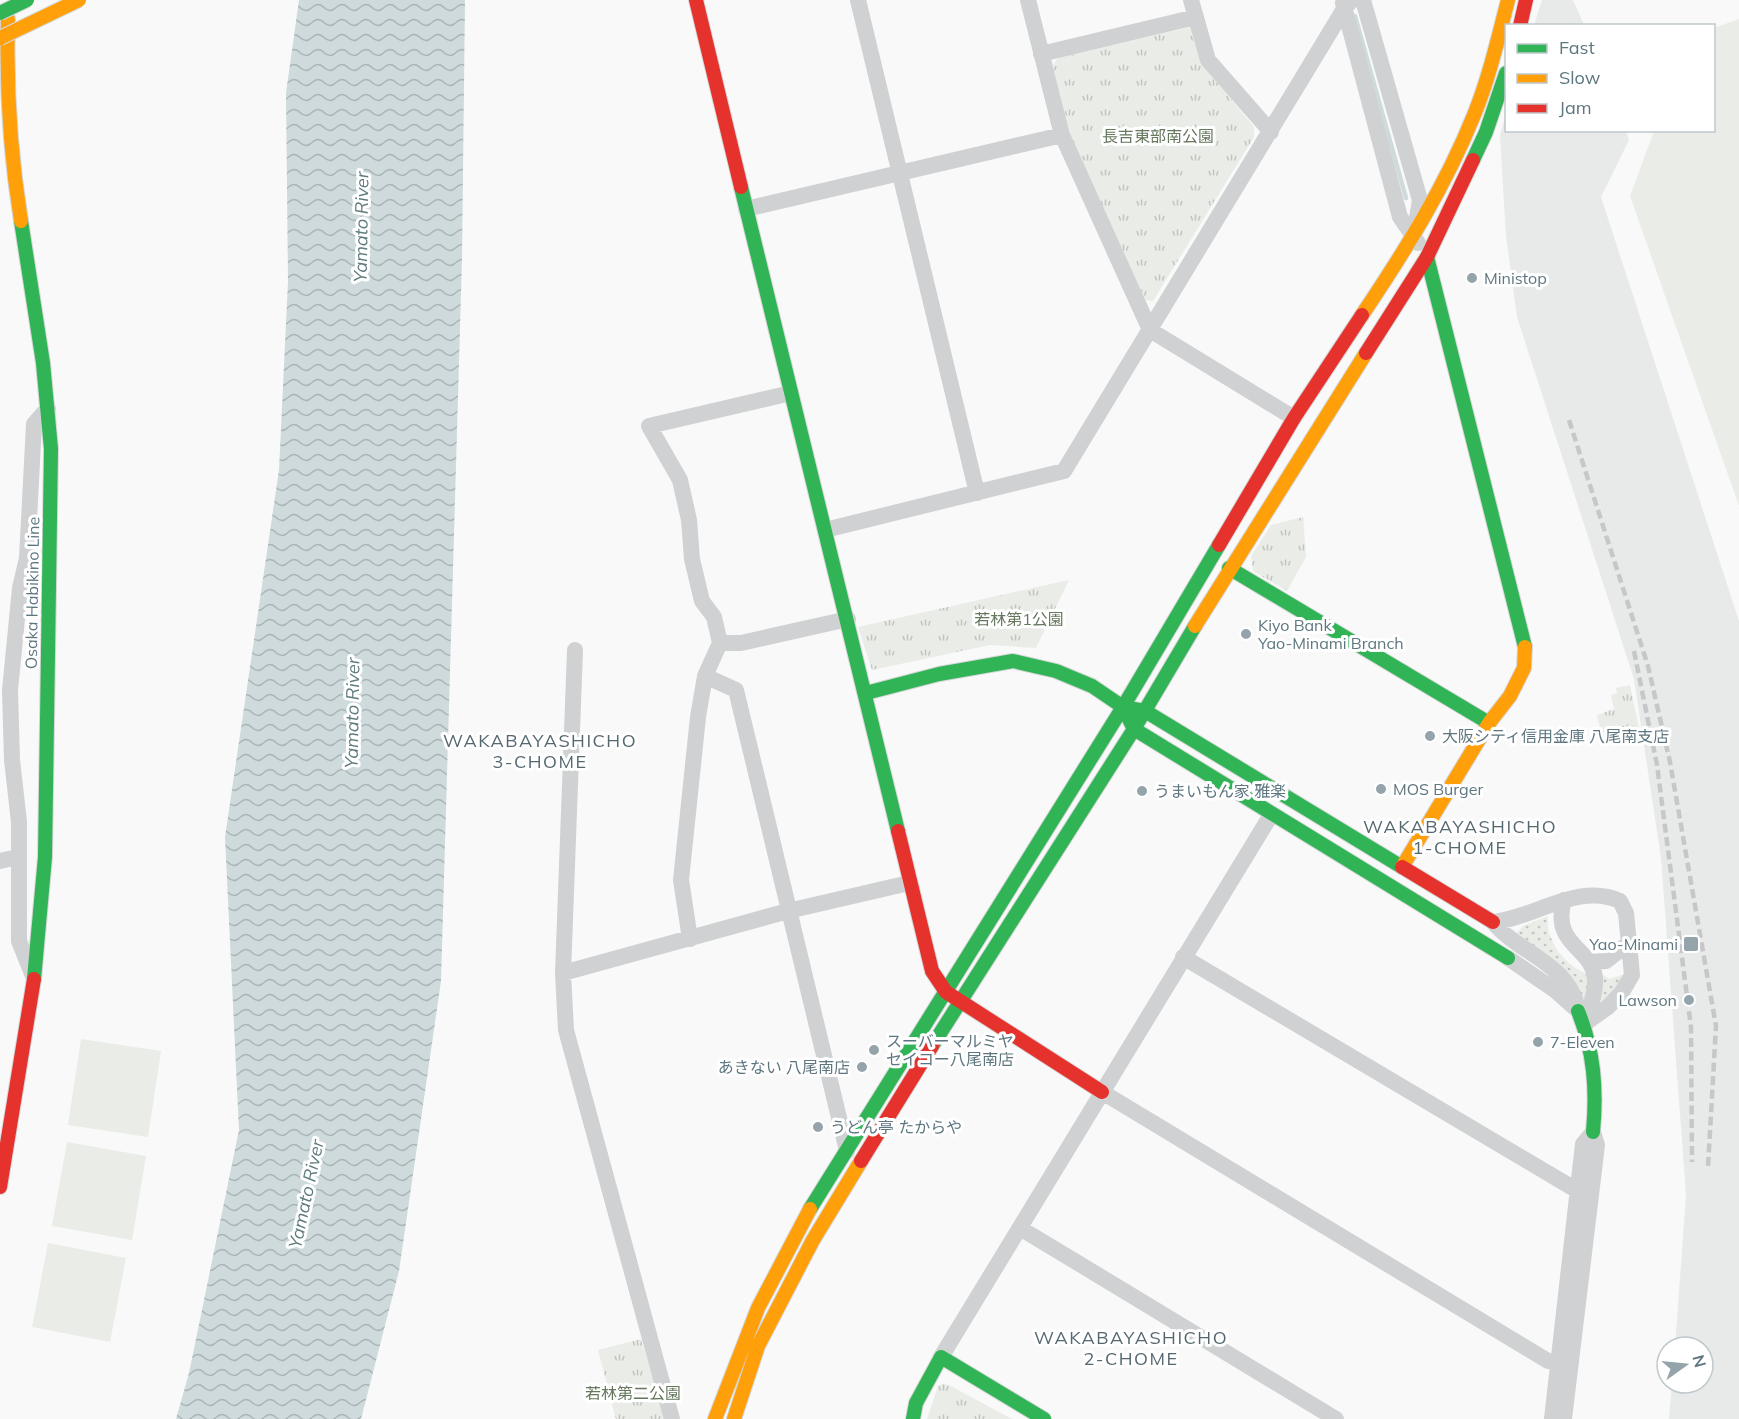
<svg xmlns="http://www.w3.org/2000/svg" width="1739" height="1419" font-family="Mulish,'Noto Sans JP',sans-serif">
	<defs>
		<pattern id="park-tufts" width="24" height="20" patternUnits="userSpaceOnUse" patternTransform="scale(1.5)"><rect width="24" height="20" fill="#eaece7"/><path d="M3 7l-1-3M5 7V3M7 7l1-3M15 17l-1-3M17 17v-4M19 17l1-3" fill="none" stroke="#c1c4c0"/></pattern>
		<pattern id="garden-dots" width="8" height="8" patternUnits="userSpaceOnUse" patternTransform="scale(1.5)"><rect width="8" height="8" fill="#eaece7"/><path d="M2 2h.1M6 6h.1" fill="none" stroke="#c1c4c0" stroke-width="1.8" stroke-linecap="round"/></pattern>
		<pattern id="water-waves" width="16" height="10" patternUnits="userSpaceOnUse" patternTransform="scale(1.5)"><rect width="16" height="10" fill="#cedadb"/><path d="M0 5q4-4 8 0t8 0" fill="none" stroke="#aab5b7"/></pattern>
	</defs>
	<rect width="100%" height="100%" fill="#f9f9f9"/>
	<path fill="#e7eae9" d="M 1542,0 L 1573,0 L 1584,25 L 1534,25 Z
		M 1506,115 L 1506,130 L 1626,131 L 1629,140 L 1601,197 L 1739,621 L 1739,1419 L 1669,1419 L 1672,1383 L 1703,1383 L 1703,1347 L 1675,1347 L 1686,1195 L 1661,858 L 1634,679 L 1517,317 L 1506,236 L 1500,135 Z"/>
	<path fill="#eaece7" d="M 1739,19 L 1739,506 L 1630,196 L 1654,131 L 1714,130 L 1714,28 Z
		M 81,1039 L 161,1051 L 148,1137 L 68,1125 Z
		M 67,1142 L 146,1156 L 132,1240 L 52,1226 Z
		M 48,1243 L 126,1258 L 110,1342 L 32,1327 Z"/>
	<path fill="url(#park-tufts)" d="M 1191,27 L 1201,63 L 1254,127 L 1254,137 L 1153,301 L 1145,300 L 1071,137 L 1053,65 L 1058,58 Z
		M 1303,517 L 1306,557 L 1287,591 L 1253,571 L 1251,556 L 1271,525 Z
		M 1069,580 L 1036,648 L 990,645 L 872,670 L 858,627 Z
		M 1630,685 L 1641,738 L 1621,744 L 1620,736 L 1603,741 L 1597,715 L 1614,709 L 1611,695 L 1617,693 L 1616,688 Z
		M 641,1339 L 665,1419 L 616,1419 L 598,1350 Z
		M 943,1384 L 949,1385 L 1012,1419 L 927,1419 L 938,1386 Z"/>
	<path fill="url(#garden-dots)" d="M 1548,916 C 1545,941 1565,966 1588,974 L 1587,996 L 1584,1000 L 1576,987 L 1516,934 L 1523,926 Z
		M 1601,974 L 1610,979 L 1622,975 L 1620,984 L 1597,1012 Z"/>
	<path fill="url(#water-waves)" d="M 299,0 L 465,0 L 462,259 L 441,981 L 399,1271 L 361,1419 L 176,1419 L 189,1373 L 239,1130 L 225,837 L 279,470 L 288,282 L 286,93 Z"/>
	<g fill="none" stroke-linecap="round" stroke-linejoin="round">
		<path stroke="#cedadb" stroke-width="4.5" d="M 1355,16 L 1406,198"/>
		<defs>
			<path id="fast" d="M 1473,160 L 1486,132 L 1506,73
				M 741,187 L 898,831
				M 21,221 L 43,363 L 51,449 L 45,857 L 34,979
				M 1427,257 L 1525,647
				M 1229,568 L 1489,723
				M 866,693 L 939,674 L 1013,661 L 1056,671 L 1092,686 L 1123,707 L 1145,711 L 1402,867
				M 1127,715 L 1134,729 L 1508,958
				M 1578,1011 C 1594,1051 1597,1089 1593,1132
				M 932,1046 L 1134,729 L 1195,626
				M 810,1209 L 1123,707 L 1219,545
				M 913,1419 L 916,1403 L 941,1357 L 1044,1419"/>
			<path id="slow" d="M 8,19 C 6,88 10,153 21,221
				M 1362,315 C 1405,251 1445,187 1474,115 C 1489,78 1498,39 1508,0
				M 1195,626 L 1366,353
				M 1402,867 L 1489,723 L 1510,696 L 1524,668 L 1525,647
				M 715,1419 L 758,1308 L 810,1209
				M 734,1419 L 758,1346 L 813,1240 L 861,1161"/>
			<path id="jam" d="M 696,0 L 741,187
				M 1520,26 L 1526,0
				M 1366,353 L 1427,257 L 1473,160
				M 1219,545 L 1294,418 L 1362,315
				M 898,831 L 932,971 L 946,992 L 1102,1092
				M 1402,867 L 1493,922
				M 861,1161 L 932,1046
				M 0,1187 L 34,979"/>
		</defs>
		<use href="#fast" stroke="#d6d7d8" stroke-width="16"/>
		<use href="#slow" stroke="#d6d7d8" stroke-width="16"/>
		<use href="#jam" stroke="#d6d7d8" stroke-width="16"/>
		<path stroke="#cfd1d2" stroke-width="16" d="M 858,0 L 977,493
			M 1028,0 L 1062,135 L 1150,330 L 1294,418
			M 1191,0 L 1208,60 L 1271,132
			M 1363,0 L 1420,200 L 1416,224
			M 1343,3 L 1400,217 L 1418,243
			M 1041,54 L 1196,17
			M 746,209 L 1062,135
			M 791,393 L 649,426 L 680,480 L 689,520 L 692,559 L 702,601 L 714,617 L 720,643 L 741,643 L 848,619
			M 825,530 L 1064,471 L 1344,9 L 1352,0
			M 575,650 L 563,973 L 566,1030 L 672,1419
			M 705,676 L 736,690 L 847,1151
			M 0,861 L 18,857
			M 1564,900 C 1551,946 1592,947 1595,978 C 1596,994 1589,1009 1584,1024
			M 1493,922 C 1535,918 1578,882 1620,901 L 1626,913 L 1632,975 L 1622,992 L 1608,1007 L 1584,1024
			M 1493,922 C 1519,954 1571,964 1578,1011
			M 690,939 L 681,880 L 698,717 L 705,676 L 720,643
			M 1183,957 L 1578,1191
			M 1508,958 L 1556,991 L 1575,1008
			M 1590,962 L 1606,961 L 1629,943
			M 563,973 L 788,911 L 909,883
			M 33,976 L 19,941 L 19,822 L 12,760 L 10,690 L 20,588 L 27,558 L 34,424 L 48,408
			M 1102,1092 L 1548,1361 L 1571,1363
			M 1020,1228 L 1336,1419
			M 941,1357 L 1271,815
			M 1552,1419 L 1583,1144 L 1593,1132
			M 1564,1419 L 1597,1145 L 1593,1132"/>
		<use href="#fast" stroke="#30b455" stroke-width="14"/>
		<use href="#slow" stroke="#ff9f0a" stroke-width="14"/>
		<use href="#jam" stroke="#e5322d" stroke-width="14"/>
		<path stroke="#c5c7c8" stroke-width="4.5" stroke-dasharray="9 4.5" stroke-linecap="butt" d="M 1569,420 L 1648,666 L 1670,762 L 1716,1026 L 1708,1167
			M 1634,651 L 1657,765 L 1691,1027 L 1692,1162"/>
		<defs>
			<path id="fast-bridge" d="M 0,13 L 27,0"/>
			<path id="slow-bridge" d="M 0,38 L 79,0"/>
		</defs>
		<use href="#fast-bridge" stroke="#d5d7d7" stroke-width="16" stroke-linecap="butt"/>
		<use href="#slow-bridge" stroke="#d5d7d7" stroke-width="16" stroke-linecap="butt"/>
		<use href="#fast-bridge" stroke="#30b455" stroke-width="14"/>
		<use href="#slow-bridge" stroke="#ff9f0a" stroke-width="14"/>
	</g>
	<g fill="#94a4aa" stroke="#fff" stroke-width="2">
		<circle cx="1472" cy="278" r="6"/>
		<circle cx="1246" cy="634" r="6"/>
		<circle cx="1430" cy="736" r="6"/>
		<circle cx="1381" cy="789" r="6"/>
		<circle cx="1142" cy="791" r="6"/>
		<rect x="1683" y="936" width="16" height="16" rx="3"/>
		<circle cx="1689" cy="1000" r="6"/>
		<circle cx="1538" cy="1042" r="6"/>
		<circle cx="874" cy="1050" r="6"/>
		<circle cx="862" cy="1067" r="6"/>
		<circle cx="818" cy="1127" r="6"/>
	</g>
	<g text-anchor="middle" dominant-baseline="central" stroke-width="6" stroke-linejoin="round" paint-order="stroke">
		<g font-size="16" fill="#66775e" stroke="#fff">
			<text x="1158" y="136">長吉東部南公園</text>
			<text x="1019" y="619">若林第1公園</text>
			<text x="633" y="1393">若林第二公園</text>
		</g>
		<g font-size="16" fill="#5e767f" stroke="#fff" text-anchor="start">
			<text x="1484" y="278">Ministop</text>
			<text x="1258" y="625">Kiyo Bank<tspan x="1258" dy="18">Yao-Minami Branch</tspan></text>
			<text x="1442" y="736">大阪シティ信用金庫 八尾南支店</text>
			<text x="1393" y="789">MOS Burger</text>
			<text x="1154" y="791">うまいもん家 雅楽</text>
			<text x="1678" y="944" text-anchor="end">Yao-Minami</text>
			<text x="1677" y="1000" text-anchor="end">Lawson</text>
			<text x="886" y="1041">スーバーマルミヤ<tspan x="886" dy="18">セイコー八尾南店</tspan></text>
			<text x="1550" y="1042">7-Eleven</text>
			<text x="850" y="1067" text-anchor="end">あきない 八尾南店</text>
			<text x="830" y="1127">うどん亭 たからや</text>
		</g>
		<g font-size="16" fill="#5e767f" stroke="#fff">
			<text transform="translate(32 593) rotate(-89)">Osaka Habikino Line</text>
		</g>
		<g font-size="18" font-style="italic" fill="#5e7b7e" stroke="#fff">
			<text transform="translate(361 227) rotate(-89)">Yamato River</text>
			<text transform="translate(352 713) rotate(-89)">Yamato River</text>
			<text transform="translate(306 1194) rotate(-78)">Yamato River</text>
		</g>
		<g font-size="18" letter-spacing="1.5" fill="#556870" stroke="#fff">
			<text x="540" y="740">WAKABAYASHICHO<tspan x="540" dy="21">3-CHOME</tspan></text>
			<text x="1460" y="826">WAKABAYASHICHO<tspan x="1460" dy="21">1-CHOME</tspan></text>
			<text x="1131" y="1337">WAKABAYASHICHO<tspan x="1131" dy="21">2-CHOME</tspan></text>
		</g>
	</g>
	<rect x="1505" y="24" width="210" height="108" fill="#ffffff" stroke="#bfc8cc" stroke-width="1.5"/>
	<rect x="1517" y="44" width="30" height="9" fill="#30b455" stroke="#bfc8cc" stroke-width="1.5"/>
	<text x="1559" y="54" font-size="18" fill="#5e767f">Fast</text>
	<rect x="1517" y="74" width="30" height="9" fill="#ff9f0a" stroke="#bfc8cc" stroke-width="1.5"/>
	<text x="1559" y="84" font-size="18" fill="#5e767f">Slow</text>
	<rect x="1517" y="104" width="30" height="9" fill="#e5322d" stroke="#bfc8cc" stroke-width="1.5"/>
	<text x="1559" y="114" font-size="18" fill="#5e767f">Jam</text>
	<g transform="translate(1685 1365) rotate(75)"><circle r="28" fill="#ffffff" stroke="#bfc8cc" stroke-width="1.5"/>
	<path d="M0-4.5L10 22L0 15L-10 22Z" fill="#94a4aa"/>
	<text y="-9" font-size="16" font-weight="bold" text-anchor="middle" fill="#5e767f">N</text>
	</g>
</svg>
